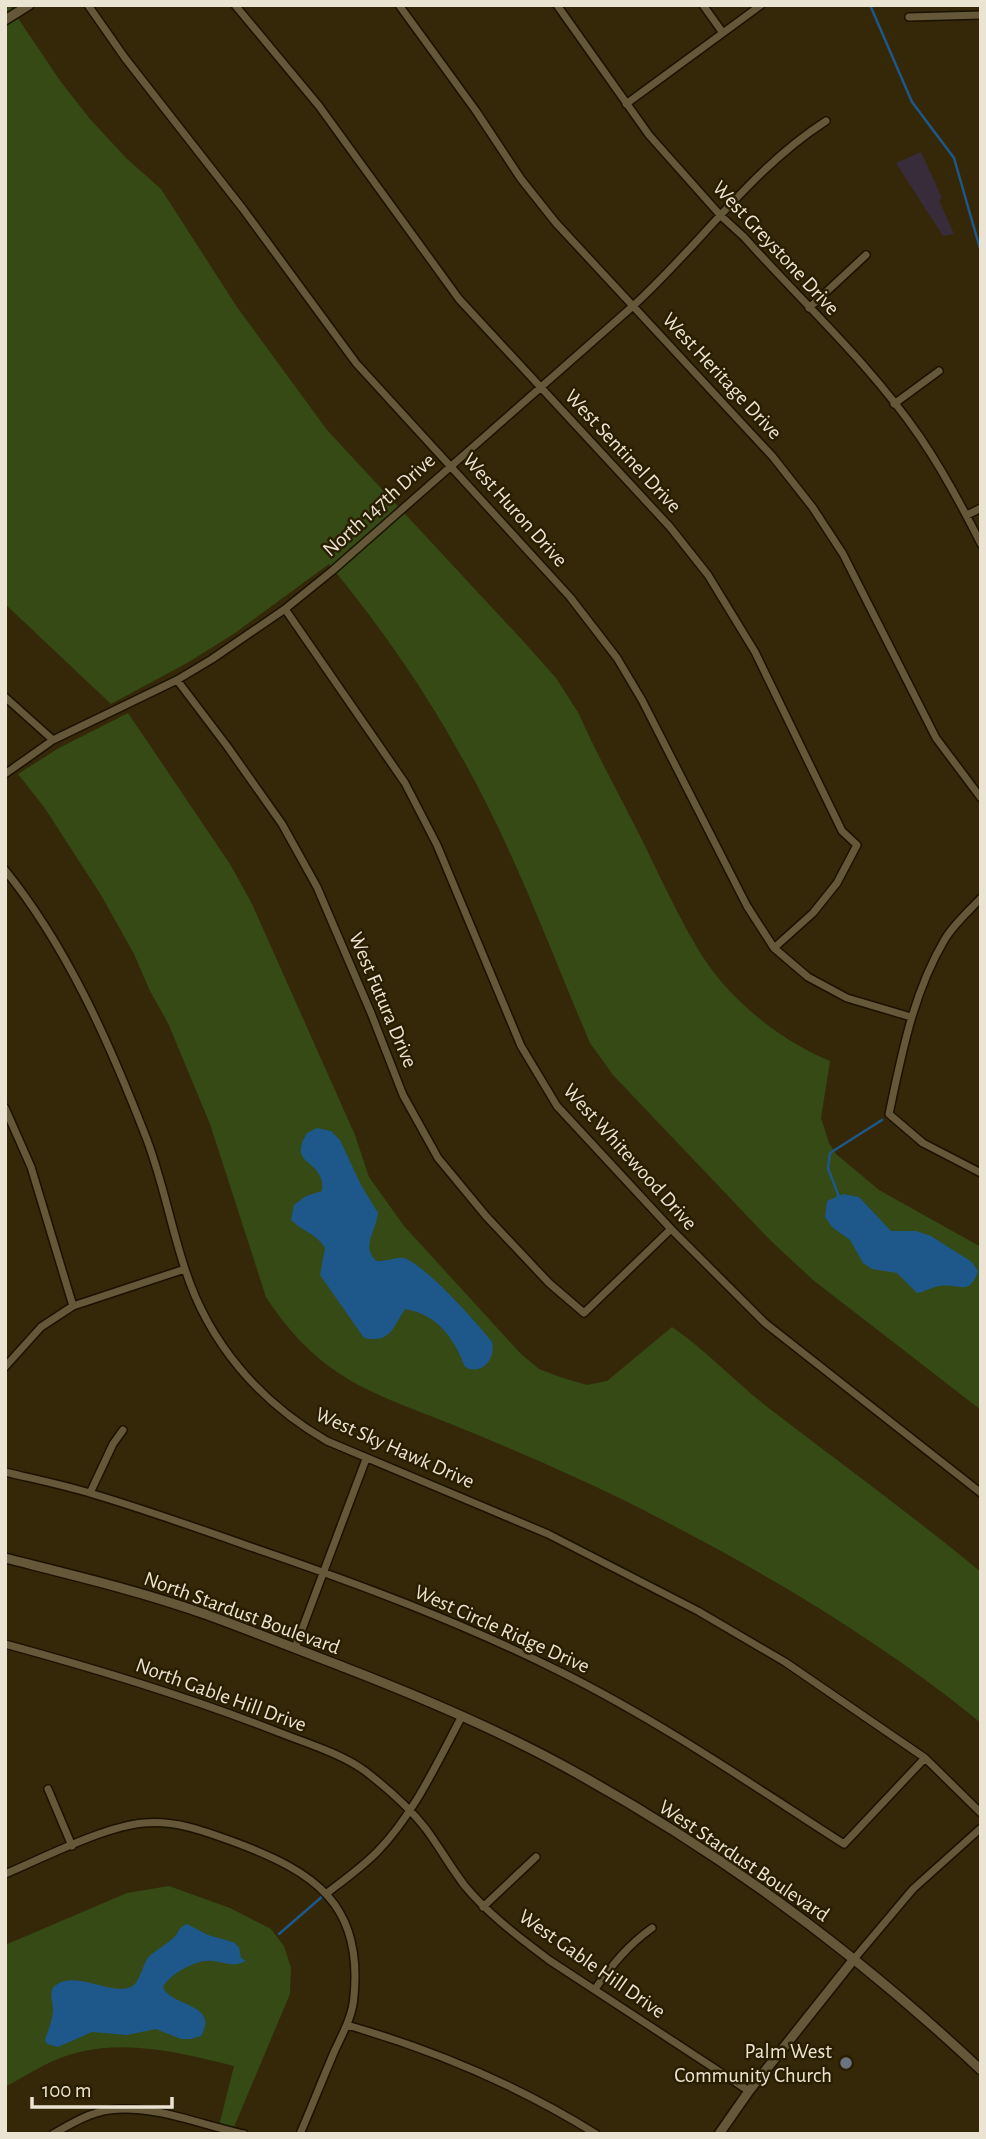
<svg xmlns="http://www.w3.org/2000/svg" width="986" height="2139" font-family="'Alegreya Sans',sans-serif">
	<rect width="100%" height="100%" fill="#342809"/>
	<path fill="#382c3b" d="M 921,152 L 942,198 L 939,200 L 954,234 L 943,236 L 896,163 Z"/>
	<path fill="#354a14" d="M 5,5 L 9,5 L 61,82 L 90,119 L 126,158 L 161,189 L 237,307 L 327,430 L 524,642 L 556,678 L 579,714 C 597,755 619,794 639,834 C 657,870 674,908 695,944 C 724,996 776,1038 830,1061 L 821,1118 L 829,1143 L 836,1154 L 879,1190 L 981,1247 L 981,1410 L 813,1280 L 770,1240 L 613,1075 L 590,1043 C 549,947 513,847 461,756 C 424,689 378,623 329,564 L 235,633 L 187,663 L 111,704 L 5,604 Z
		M 128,713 L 230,864 L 252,904 L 355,1135 L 369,1177 L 404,1226 L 521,1354 L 539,1369 L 560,1377 L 587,1385 L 607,1381 L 672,1327 C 707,1351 736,1383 770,1409 C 840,1463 912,1515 981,1572 L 981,1723 C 881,1641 766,1573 651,1514 C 593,1484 533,1458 473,1433 C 381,1394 325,1387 266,1297 L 210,1124 L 168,1023 L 150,991 L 134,954 L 101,895 L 44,807 L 18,774 L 59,748 Z
		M 169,1886 L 230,1908 L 271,1929 L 284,1946 L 291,1968 L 290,1994 L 231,2134 L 217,2134 L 234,2066 C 177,2052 120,2037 63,2057 C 43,2064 24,2077 5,2087 L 5,1945 L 127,1893 Z"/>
	<path fill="#1e578a" d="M 317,1128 L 331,1131 L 340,1140 L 361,1185 L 378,1213 C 376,1232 361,1245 376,1261 C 386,1262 396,1257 403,1258 C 423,1262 478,1324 492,1342 C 496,1359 482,1376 465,1367 C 454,1338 438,1315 405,1309 C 392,1329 391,1343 364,1338 L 320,1275 L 325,1248 C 318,1235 302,1231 291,1220 L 294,1205 L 306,1196 L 322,1191 C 322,1187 323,1183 321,1179 C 315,1159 289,1163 307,1133 Z
		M 843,1194 L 859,1197 L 891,1231 L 916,1231 L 931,1236 L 972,1262 L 978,1271 C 970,1297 959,1283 940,1286 C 931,1287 925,1292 917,1293 L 897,1273 L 872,1269 L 863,1263 L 850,1240 L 832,1227 L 825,1217 L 827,1201 Z
		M 187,1924 L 208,1935 L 233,1942 L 239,1947 L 241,1958 L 246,1961 C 233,1968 226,1962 212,1961 C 197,1959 170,1974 163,1987 C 171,2007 220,2003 201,2036 L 191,2039 L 181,2039 L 156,2029 L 127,2035 L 92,2032 L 58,2047 L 47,2044 L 45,2040 C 48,2030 53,2020 53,2009 C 53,2002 49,1994 53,1988 C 70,1967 111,1996 131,1987 C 140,1982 142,1967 147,1959 C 155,1949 168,1945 176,1935 C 180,1929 180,1927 187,1924 Z"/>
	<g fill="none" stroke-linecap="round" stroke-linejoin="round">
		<path stroke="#1e578a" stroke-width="2.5" d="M 870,5 L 912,102 L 954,158 L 981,252
			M 839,1197 L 828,1168 L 830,1153 L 882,1120
			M 279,1934 L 324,1895"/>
		<defs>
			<path id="minor" d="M 88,5 L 125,58 L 243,209 L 356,363 L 570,597 L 617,658 L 642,700 L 747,906 L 774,948 L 808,977 L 847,998 L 911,1017
				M 235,5 L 319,106 L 459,299 L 670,527 L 708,575 L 755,652 L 842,831 L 857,845 L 837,883 L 813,913 L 774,948
				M 399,5 L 476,111 L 521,179 L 556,223 L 773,457 L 813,508 L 843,554 L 936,738 L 981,798
				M 557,5 L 649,135 L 721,216 L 744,237 C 803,303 870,364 920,437 C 943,471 963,508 981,544
				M 703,5 L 723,33
				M 909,17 L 981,15
				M 626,104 L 761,5
				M 809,308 L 866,255
				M 894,404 L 939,371
				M 967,515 L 981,508
				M 285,609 L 405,783 L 437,845 L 521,1046 L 557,1106 L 671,1229 L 765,1323 L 981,1493
				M 177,680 L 227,746 L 282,824 L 317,887 L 371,1013 L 403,1095 L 438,1158 L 486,1216 L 549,1283 L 584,1313 L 671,1229
				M 5,697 L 53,740
				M 5,774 L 53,740 L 177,680 L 212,659 L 285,609 L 332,571 L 633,306 C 699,246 751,169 826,121
				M 5,870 C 67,947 108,1040 144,1132 C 162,1176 170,1224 185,1269 C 209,1344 260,1402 327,1441 L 548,1534 L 698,1611 L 785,1662 L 925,1758 L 981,1813
				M 981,898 C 969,911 954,924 945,939 C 913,993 902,1053 889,1114 L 923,1143 L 981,1173
				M 5,1108 L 31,1167 L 73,1306
				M 5,1367 L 41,1327 L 73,1306 L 185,1269
				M 5,1472 C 34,1479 64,1485 93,1494 C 147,1510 200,1529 254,1548 C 359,1584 463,1623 563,1673 C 661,1722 752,1785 844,1844 L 925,1758
				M 90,1493 L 113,1444 L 123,1430
				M 5,1644 C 97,1669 189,1697 278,1732 C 306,1743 340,1753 365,1771 C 387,1788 409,1807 426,1829 C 440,1848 451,1868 465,1886 C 489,1915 519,1937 549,1960 L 749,2091
				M 295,1648 L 366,1459
				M 48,1789 L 72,1846
				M 5,1874 C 43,1858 105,1826 144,1823 C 177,1820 207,1832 237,1843 C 314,1872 363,1904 354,1996 C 353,2015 343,2033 335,2050 C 323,2078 312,2106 300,2134
				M 327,1893 C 344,1880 361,1868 377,1852 C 414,1814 437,1763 462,1716
				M 483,1907 L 536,1857
				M 854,1959 L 913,1889 L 981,1828
				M 595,1989 C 612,1965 628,1945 652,1928
				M 347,2025 C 434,2050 519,2086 596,2134
				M 53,2134 C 71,2124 88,2113 109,2110 C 153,2104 201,2125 244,2134"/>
			<path id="tertiary" d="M 5,20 L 29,5
				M 5,1558 C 72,1575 140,1591 205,1614 C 252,1631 299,1650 346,1668 C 426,1699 506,1733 580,1775 C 726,1856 860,1956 981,2070
				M 719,2134 L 749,2091 L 854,1959"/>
		</defs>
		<use href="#minor" stroke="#1a1100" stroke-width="10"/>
		<use href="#tertiary" stroke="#1a1100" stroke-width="12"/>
		<use href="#minor" stroke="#655839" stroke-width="7"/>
		<use href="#tertiary" stroke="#655839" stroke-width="9"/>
	</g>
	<circle fill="#6b7280" stroke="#2a1e01" stroke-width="2.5" cx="846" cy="2063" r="7"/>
	<g text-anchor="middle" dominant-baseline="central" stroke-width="5" stroke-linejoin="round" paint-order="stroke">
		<g font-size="21" fill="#ece4d3" stroke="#2a1e01">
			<text transform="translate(776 248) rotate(47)">West Greystone Drive</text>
			<text transform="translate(722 376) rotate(47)">West Heritage Drive</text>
			<text transform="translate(623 451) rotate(47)">West Sentinel Drive</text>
			<text transform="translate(379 505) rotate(-42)">North 147th Drive</text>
			<text transform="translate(515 510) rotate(48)">West Huron Drive</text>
			<text transform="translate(383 1000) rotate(67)">West Futura Drive</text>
			<text transform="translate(630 1157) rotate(48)">West Whitewood Drive</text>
			<text transform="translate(395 1448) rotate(24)">West Sky Hawk Drive</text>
			<text transform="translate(242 1613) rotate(20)">North Stardust Boulevard</text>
			<text transform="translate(502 1629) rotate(24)">West Circle Ridge Drive</text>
			<text transform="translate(221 1695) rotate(20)">North Gable Hill Drive</text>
			<text transform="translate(744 1861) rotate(34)">West Stardust Boulevard</text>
			<text transform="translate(592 1964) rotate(35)">West Gable Hill Drive</text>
		</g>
		<g font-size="21" fill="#ece4d3" stroke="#2a1e01" text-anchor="end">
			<text x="832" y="2051">Palm West<tspan x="832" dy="24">Community Church</tspan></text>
		</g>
	</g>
	<rect width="986" height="2139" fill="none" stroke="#ece4d3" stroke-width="14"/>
	<path d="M32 2097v10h140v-10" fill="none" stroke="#ece4d3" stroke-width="3.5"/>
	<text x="42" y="2097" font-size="21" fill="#ece4d3" stroke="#2a1e01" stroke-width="5" paint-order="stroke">100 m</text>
</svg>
